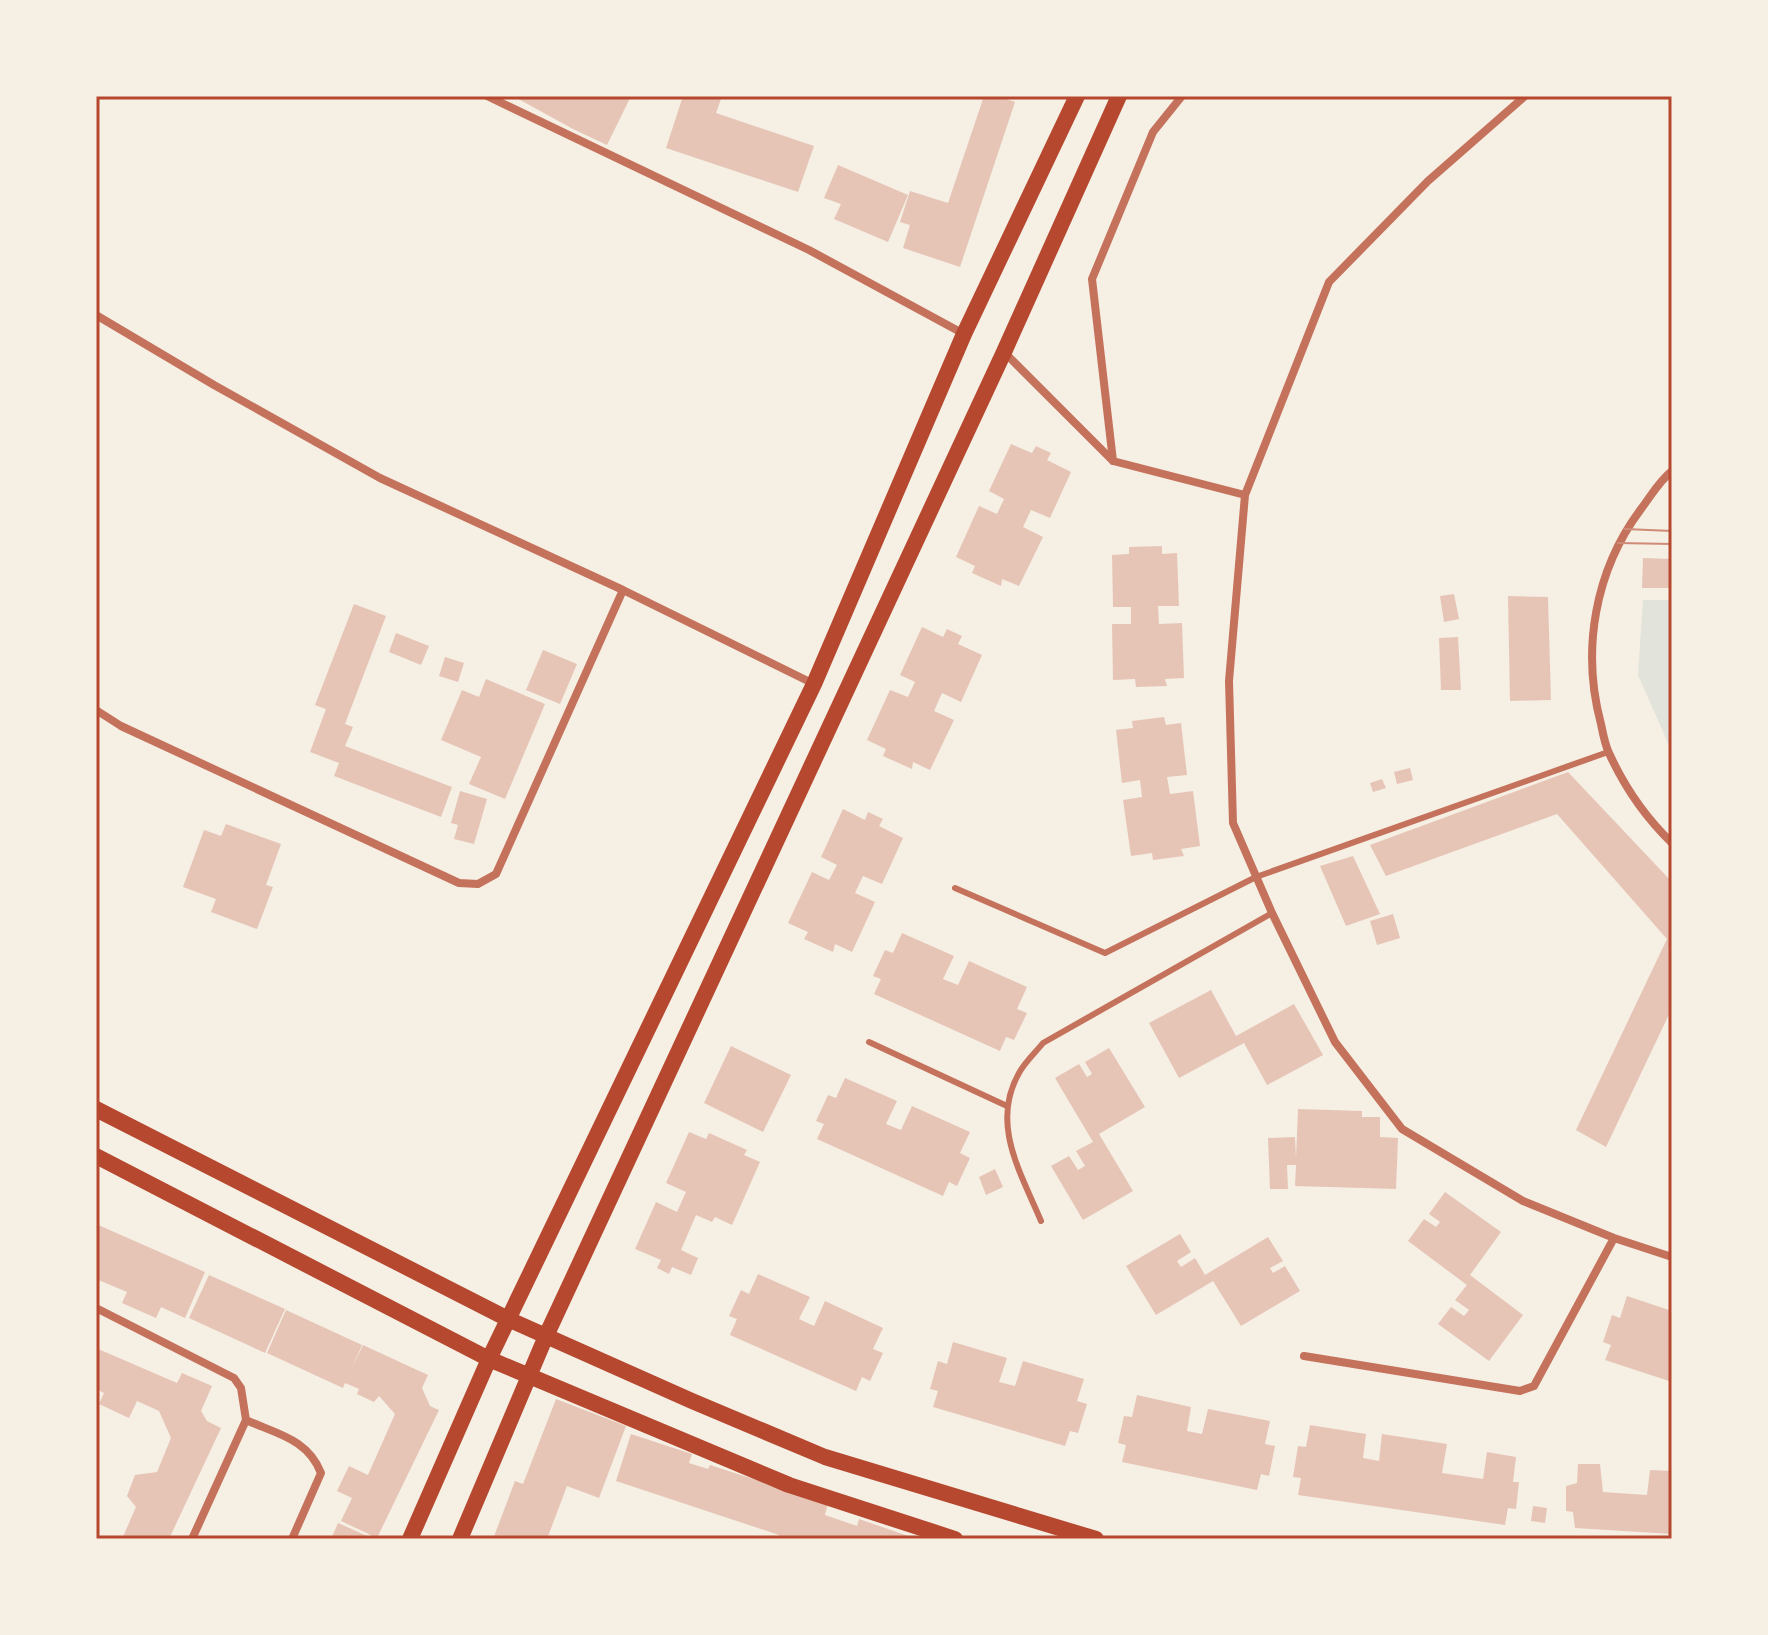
<svg xmlns="http://www.w3.org/2000/svg" width="1768" height="1635" font-family="'Public Sans',sans-serif">
	<rect width="100%" height="100%" fill="#f6efe4"/>
	<path fill="#e2e4dc" d="M 1643,600 L 1672,600 L 1672,752 L 1638,675 Z"/>
	<path fill="#e6c5b7" d="M 513,96 L 631,96 L 607,145 L 573,129 Z
		M 683,96 L 722,96 L 716,113 L 814,146 L 798,192 L 666,148 Z
		M 984,96 L 997,96 L 1015,102 L 960,267 L 903,248 L 910,225 L 900,222 L 910,191 L 948,203 Z
		M 838,165 L 908,195 L 888,242 L 834,219 L 841,204 L 824,198 Z
		M 1011,444 L 1032,453 L 1036,446 L 1051,453 L 1047,460 L 1071,472 L 1050,518 L 1031,510 L 1023,527 L 1043,537 L 1019,586 L 1002,579 L 1001,586 L 972,573 L 975,566 L 956,557 L 979,506 L 997,514 L 1004,499 L 989,491 Z
		M 1162,546 L 1162,554 L 1177,553 L 1179,606 L 1158,606 L 1159,624 L 1182,623 L 1184,678 L 1165,679 L 1167,686 L 1136,687 L 1135,679 L 1113,680 L 1112,624 L 1131,624 L 1131,607 L 1113,607 L 1112,555 L 1129,554 L 1129,547 Z
		M 1643,558 L 1672,559 L 1672,588 L 1642,588 Z
		M 1454,594 L 1459,619 L 1444,622 L 1440,596 Z
		M 1508,596 L 1548,597 L 1551,700 L 1510,701 Z
		M 354,604 L 386,616 L 345,724 L 353,727 L 345,746 L 452,787 L 441,817 L 334,776 L 339,763 L 310,752 L 326,709 L 315,705 Z
		M 922,627 L 943,637 L 947,629 L 962,636 L 958,644 L 982,655 L 961,702 L 942,693 L 934,711 L 954,720 L 930,770 L 913,762 L 912,769 L 883,756 L 886,749 L 867,740 L 890,690 L 908,697 L 915,682 L 900,675 Z
		M 396,633 L 429,646 L 421,665 L 389,652 Z
		M 1458,637 L 1461,690 L 1441,690 L 1439,638 Z
		M 543,650 L 577,664 L 560,704 L 526,690 Z
		M 445,657 L 464,663 L 458,682 L 439,676 Z
		M 486,679 L 545,704 L 505,799 L 469,784 L 481,757 L 441,740 L 462,690 L 479,697 Z
		M 1164,717 L 1166,725 L 1181,723 L 1187,775 L 1167,777 L 1170,794 L 1193,791 L 1200,846 L 1181,849 L 1184,856 L 1153,860 L 1152,853 L 1131,856 L 1123,800 L 1142,797 L 1140,780 L 1122,783 L 1116,730 L 1133,728 L 1132,721 Z
		M 1410,768 L 1413,780 L 1397,784 L 1394,772 Z
		M 1568,772 L 1672,882 L 1672,1008 L 1606,1147 L 1576,1130 L 1667,939 L 1557,814 L 1386,876 L 1370,845 Z
		M 1382,779 L 1386,788 L 1373,792 L 1370,783 Z
		M 460,791 L 487,799 L 474,844 L 454,839 L 458,825 L 451,823 Z
		M 843,809 L 865,820 L 868,812 L 883,819 L 879,826 L 903,838 L 882,884 L 863,876 L 855,893 L 875,902 L 852,952 L 835,944 L 833,952 L 804,939 L 808,932 L 788,923 L 812,872 L 829,880 L 837,865 L 821,857 Z
		M 226,824 L 281,844 L 266,885 L 273,887 L 257,929 L 211,912 L 216,899 L 183,887 L 204,830 L 221,836 Z
		M 1353,856 L 1380,914 L 1346,926 L 1320,866 Z
		M 1393,914 L 1400,938 L 1377,945 L 1370,921 Z
		M 902,933 L 954,956 L 943,979 L 958,985 L 969,961 L 1027,987 L 1017,1009 L 1027,1013 L 1014,1040 L 1006,1037 L 1000,1051 L 874,994 L 881,979 L 873,976 L 885,950 L 893,953 Z
		M 1211,990 L 1236,1036 L 1294,1004 L 1323,1055 L 1267,1085 L 1244,1043 L 1179,1078 L 1149,1023 Z
		M 731,1046 L 791,1075 L 763,1132 L 704,1103 Z
		M 1109,1048 L 1145,1107 L 1099,1134 L 1133,1191 L 1083,1220 L 1051,1166 L 1069,1156 L 1078,1170 L 1085,1166 L 1076,1151 L 1093,1142 L 1055,1078 L 1079,1064 L 1087,1077 L 1092,1074 L 1085,1062 Z
		M 845,1078 L 897,1101 L 886,1124 L 901,1130 L 912,1106 L 970,1132 L 960,1153 L 970,1158 L 957,1186 L 949,1182 L 943,1196 L 817,1139 L 824,1124 L 816,1121 L 828,1095 L 836,1098 Z
		M 1298,1109 L 1362,1111 L 1362,1117 L 1380,1117 L 1380,1137 L 1398,1138 L 1396,1189 L 1295,1186 L 1296,1165 L 1287,1165 L 1288,1189 L 1270,1189 L 1268,1138 L 1295,1137 L 1296,1158 Z
		M 689,1132 L 706,1139 L 709,1133 L 747,1150 L 744,1155 L 760,1162 L 732,1225 L 715,1217 L 712,1222 L 696,1215 L 681,1250 L 698,1258 L 691,1275 L 672,1267 L 669,1274 L 657,1268 L 661,1260 L 635,1249 L 656,1202 L 677,1212 L 686,1192 L 666,1183 Z
		M 995,1169 L 1003,1187 L 986,1195 L 979,1177 Z
		M 1445,1192 L 1501,1232 L 1470,1275 L 1523,1315 L 1489,1361 L 1438,1324 L 1451,1307 L 1464,1316 L 1469,1310 L 1455,1300 L 1467,1285 L 1408,1241 L 1424,1219 L 1436,1227 L 1440,1222 L 1429,1214 Z
		M 96,1224 L 205,1272 L 185,1318 L 161,1307 L 156,1318 L 122,1303 L 127,1292 L 96,1279 Z
		M 1180,1234 L 1191,1252 L 1177,1261 L 1181,1267 L 1195,1258 L 1205,1275 L 1268,1237 L 1283,1261 L 1270,1268 L 1273,1273 L 1285,1266 L 1300,1291 L 1241,1326 L 1213,1281 L 1156,1315 L 1126,1266 Z
		M 758,1274 L 810,1297 L 799,1319 L 814,1326 L 825,1301 L 883,1328 L 873,1349 L 883,1353 L 870,1381 L 862,1377 L 856,1391 L 730,1335 L 737,1319 L 729,1316 L 741,1290 L 749,1294 Z
		M 209,1275 L 285,1309 L 265,1353 L 189,1318 Z
		M 1627,1296 L 1672,1311 L 1672,1382 L 1605,1360 L 1611,1345 L 1603,1342 L 1612,1315 L 1620,1318 Z
		M 286,1310 L 362,1345 L 351,1370 L 363,1345 L 428,1375 L 422,1388 L 430,1406 L 439,1410 L 377,1538 L 341,1521 L 352,1498 L 337,1491 L 349,1466 L 368,1475 L 395,1414 L 379,1396 L 374,1402 L 357,1394 L 359,1389 L 345,1383 L 343,1388 L 267,1353 Z
		M 953,1342 L 1007,1358 L 999,1382 L 1015,1386 L 1023,1361 L 1084,1379 L 1077,1401 L 1087,1404 L 1078,1433 L 1070,1431 L 1065,1446 L 933,1407 L 938,1391 L 930,1389 L 938,1361 L 947,1364 Z
		M 96,1348 L 177,1383 L 182,1373 L 212,1386 L 201,1411 L 207,1421 L 221,1428 L 169,1539 L 122,1539 L 136,1507 L 127,1496 L 135,1475 L 157,1472 L 171,1438 L 159,1411 L 137,1401 L 129,1418 L 99,1404 L 104,1393 L 96,1389 Z
		M 1137,1395 L 1191,1407 L 1187,1431 L 1202,1434 L 1208,1409 L 1270,1421 L 1265,1444 L 1275,1446 L 1269,1476 L 1261,1474 L 1257,1490 L 1122,1462 L 1126,1445 L 1118,1443 L 1124,1416 L 1132,1417 Z
		M 556,1399 L 626,1426 L 599,1498 L 567,1486 L 547,1539 L 493,1539 L 515,1481 L 523,1484 Z
		M 1310,1425 L 1366,1434 L 1363,1458 L 1379,1461 L 1382,1434 L 1447,1444 L 1442,1473 L 1483,1479 L 1487,1452 L 1516,1457 L 1513,1482 L 1519,1482 L 1516,1509 L 1508,1508 L 1505,1525 L 1298,1495 L 1301,1478 L 1293,1477 L 1298,1446 L 1306,1447 Z
		M 631,1434 L 692,1454 L 689,1463 L 708,1469 L 710,1465 L 828,1503 L 825,1515 L 857,1526 L 859,1519 L 917,1539 L 777,1539 L 779,1535 L 616,1481 Z
		M 1578,1464 L 1600,1464 L 1603,1492 L 1647,1495 L 1650,1470 L 1672,1471 L 1672,1534 L 1575,1528 L 1573,1512 L 1566,1511 L 1566,1486 L 1577,1483 Z
		M 1533,1506 L 1547,1508 L 1545,1523 L 1531,1521 Z
		M 338,1523 L 374,1539 L 331,1539 Z"/>
	<g fill="none" stroke-linecap="round" stroke-linejoin="round">
		<path stroke="#c5725c" stroke-width="6" d="M 955,888 L 1105,953 L 1256,877 L 1608,752
			M 869,1042 L 1007,1106
			M 1041,1221 C 1021,1173 990,1124 1019,1073 C 1025,1062 1035,1053 1043,1043 L 1272,913"/>
		<path stroke="#c5725c" stroke-width="8" d="M 487,96 L 809,250 L 964,334
			M 1525,96 L 1428,181 L 1329,282 L 1245,495 L 1229,681 L 1233,823 L 1272,913 L 1335,1042 L 1402,1129 L 1523,1201 L 1614,1238 L 1672,1257
			M 96,315 L 214,385 L 380,478 L 623,590 L 814,684
			M 1004,352 L 1113,461 L 1245,495
			M 1113,461 L 1092,279 L 1153,132 L 1182,96
			M 1672,471 C 1659,481 1651,496 1641,509 C 1595,570 1581,650 1601,724 C 1603,734 1605,745 1609,753 C 1624,786 1646,818 1672,843
			M 96,710 L 121,726 L 459,883 L 478,884 L 496,874 L 623,590
			M 96,1308 L 234,1378 L 241,1388 L 246,1420 L 192,1539
			M 1304,1356 L 1520,1391 L 1534,1386 L 1614,1238
			M 246,1420 C 277,1434 308,1439 321,1473 L 292,1539"/>
		<path stroke="#b5482f" stroke-width="16" d="M 96,1109 L 510,1320 L 692,1401 L 825,1457 L 1096,1539
			M 96,1156 L 489,1359 L 789,1485 L 955,1539
			M 410,1539 L 489,1359 L 814,684 L 964,334 L 1077,96
			M 460,1539 L 546,1336 L 1004,352 L 1119,96"/>
		<path stroke="#cf8b77" stroke-width="2" d="M 1625,529 L 1672,531
			M 1618,543 L 1672,544"/>
	</g>
	<rect width="1768" height="1635" fill="none" stroke="#f6efe4" stroke-width="196"/>
	<rect x="98" y="98" width="1572" height="1439" fill="none" stroke="#b5482f" stroke-width="3"/>
</svg>
